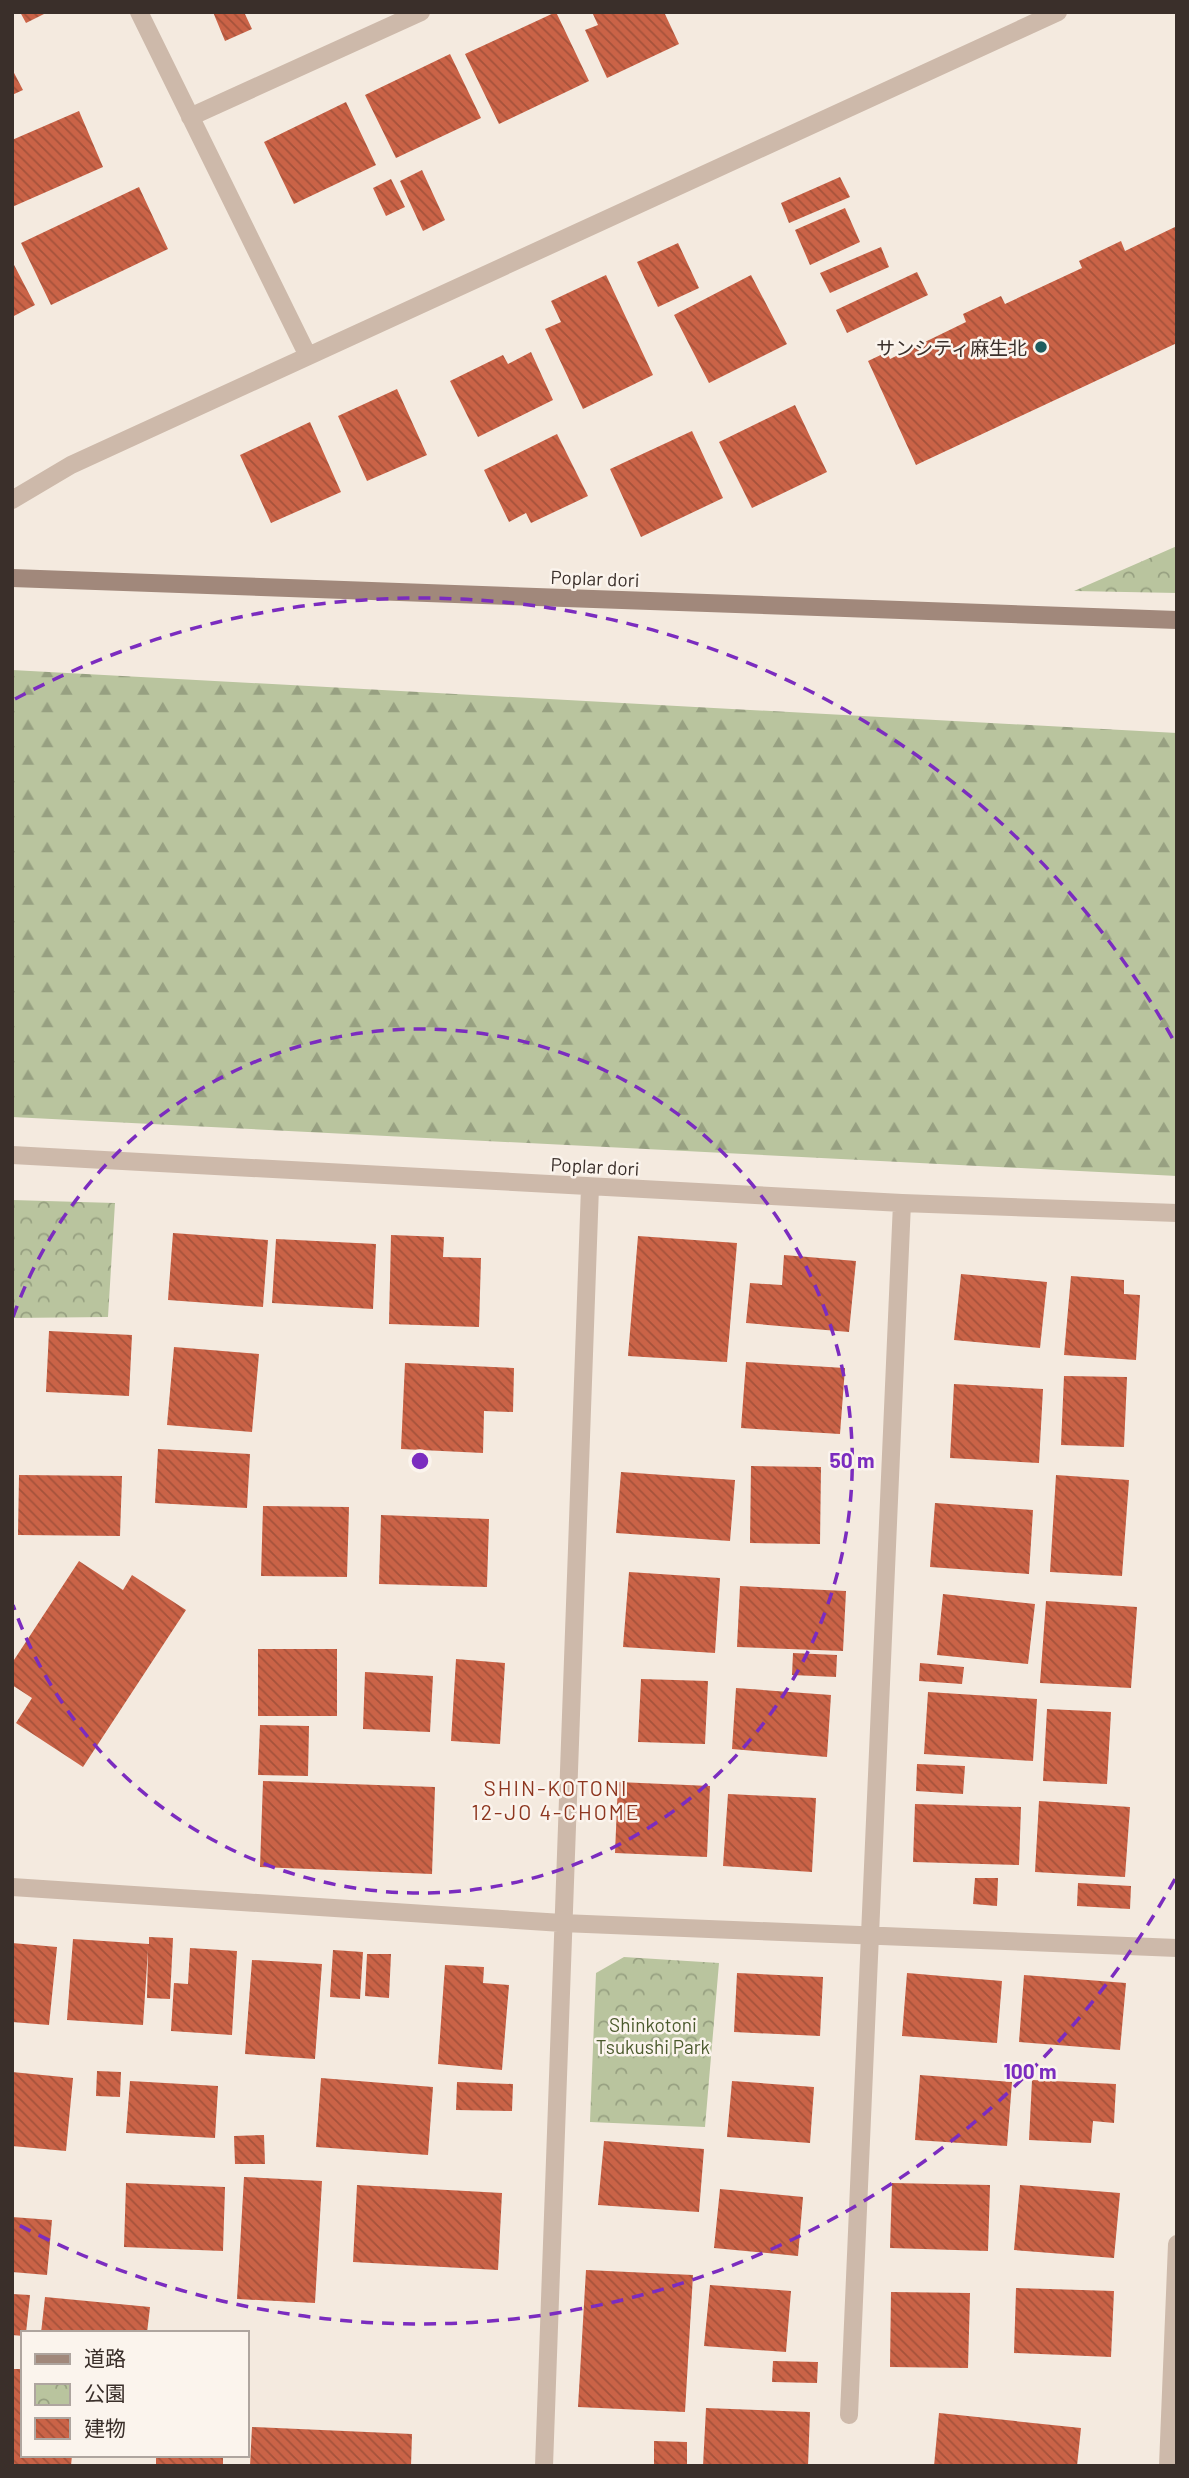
<svg xmlns="http://www.w3.org/2000/svg" width="1189" height="2478" font-family="Barlow,'Noto Sans JP',sans-serif">
	<defs>
		<pattern id="forest-firs" width="22" height="20" patternUnits="userSpaceOnUse" patternTransform="scale(1.75)"><rect width="22" height="20" fill="#b9c49e"/><path d="M5 1l3.5 6h-7zM16 11l3.5 6h-7z" fill="#97a081"/></pattern>
		<pattern id="park-crowns" width="20" height="18" patternUnits="userSpaceOnUse" patternTransform="scale(1.75)"><rect width="20" height="18" fill="#b9c49e"/><path d="M2 6a3 3 0 1 1 6 0M12 15a3 3 0 1 1 6 0" fill="none" stroke="#97a081"/></pattern>
		<pattern id="building-back-hatch" width="6" height="6" patternUnits="userSpaceOnUse" patternTransform="scale(1.75)"><rect width="6" height="6" fill="#ca6347"/><path d="M-1 5l2 2M0 0l6 6M5-1l2 2" fill="none" stroke="#a5523b"/></pattern>
	</defs>
	<rect width="100%" height="100%" fill="#f4eadf"/>
	<path fill="url(#forest-firs)" d="M 12,670 L 1177,733 L 1177,1176 L 12,1117 Z"/>
	<path fill="url(#park-crowns)" d="M 1177,546 L 1177,593 L 1074,591 Z
		M 12,1200 L 115,1203 L 108,1317 L 12,1318 Z
		M 624,1957 L 719,1963 L 705,2127 L 590,2122 L 596,1973 Z"/>
	<path fill="url(#building-back-hatch)" d="M 20,12 L 48,12 L 26,23 Z
		M 213,12 L 244,12 L 252,29 L 225,41 Z
		M 556,12 L 589,81 L 499,124 L 465,54 Z
		M 592,12 L 664,12 L 679,44 L 607,78 L 585,30 L 598,25 Z
		M 450,54 L 481,118 L 396,158 L 365,95 Z
		M 12,69 L 23,90 L 12,95 Z
		M 346,102 L 376,165 L 294,204 L 264,142 Z
		M 79,111 L 103,167 L 12,207 L 12,140 Z
		M 422,170 L 445,220 L 423,231 L 400,181 Z
		M 840,177 L 850,197 L 789,223 L 781,203 Z
		M 391,179 L 405,207 L 386,216 L 373,188 Z
		M 139,187 L 168,249 L 51,305 L 21,243 Z
		M 845,208 L 860,242 L 810,265 L 795,230 Z
		M 1177,226 L 1177,343 L 916,465 L 868,361 L 887,352 L 890,359 L 966,322 L 963,314 L 1001,296 L 1005,304 L 1082,268 L 1079,261 L 1121,241 L 1125,251 Z
		M 678,243 L 699,288 L 658,307 L 637,262 Z
		M 881,247 L 889,267 L 830,293 L 820,273 Z
		M 12,261 L 35,305 L 12,317 Z
		M 917,272 L 928,295 L 847,333 L 836,310 Z
		M 606,275 L 653,375 L 583,409 L 545,329 L 561,322 L 551,301 Z
		M 751,275 L 787,344 L 709,383 L 674,315 Z
		M 531,352 L 553,400 L 478,437 L 450,381 L 503,355 L 508,364 Z
		M 397,389 L 427,455 L 367,481 L 338,416 Z
		M 795,405 L 827,472 L 752,508 L 719,442 Z
		M 310,422 L 341,492 L 271,523 L 240,455 Z
		M 692,431 L 723,498 L 641,537 L 610,469 Z
		M 557,434 L 588,496 L 531,523 L 526,513 L 509,522 L 484,470 Z
		M 173,1233 L 268,1240 L 263,1307 L 168,1300 Z
		M 391,1235 L 444,1237 L 443,1257 L 481,1258 L 479,1327 L 389,1324 Z
		M 638,1236 L 737,1243 L 727,1362 L 628,1356 Z
		M 276,1239 L 376,1244 L 373,1309 L 272,1303 Z
		M 784,1255 L 856,1261 L 849,1332 L 746,1323 L 750,1283 L 782,1285 Z
		M 961,1274 L 1047,1282 L 1040,1348 L 954,1340 Z
		M 1071,1276 L 1124,1280 L 1124,1294 L 1140,1295 L 1136,1360 L 1064,1355 Z
		M 49,1331 L 132,1335 L 129,1396 L 46,1392 Z
		M 174,1347 L 259,1354 L 252,1432 L 167,1425 Z
		M 746,1362 L 845,1368 L 840,1434 L 741,1428 Z
		M 405,1363 L 514,1368 L 513,1412 L 484,1411 L 483,1453 L 401,1449 Z
		M 1064,1376 L 1127,1377 L 1124,1447 L 1061,1445 Z
		M 954,1384 L 1043,1389 L 1039,1463 L 950,1458 Z
		M 158,1449 L 250,1454 L 247,1508 L 155,1503 Z
		M 751,1466 L 821,1467 L 820,1544 L 750,1543 Z
		M 621,1472 L 735,1480 L 730,1541 L 616,1533 Z
		M 19,1475 L 122,1476 L 120,1536 L 18,1535 Z
		M 1056,1475 L 1129,1480 L 1122,1576 L 1050,1572 Z
		M 935,1503 L 1033,1510 L 1029,1574 L 930,1567 Z
		M 263,1506 L 349,1507 L 347,1577 L 261,1576 Z
		M 381,1515 L 489,1519 L 487,1587 L 379,1584 Z
		M 79,1561 L 123,1590 L 132,1575 L 186,1610 L 83,1767 L 16,1723 L 32,1698 L 12,1685 L 12,1663 Z
		M 629,1572 L 720,1578 L 715,1653 L 623,1647 Z
		M 740,1586 L 846,1591 L 843,1651 L 737,1647 Z
		M 943,1594 L 1035,1604 L 1028,1664 L 937,1655 Z
		M 1046,1601 L 1137,1607 L 1131,1688 L 1040,1683 Z
		M 258,1649 L 337,1649 L 337,1716 L 258,1716 Z
		M 793,1653 L 837,1655 L 836,1677 L 792,1675 Z
		M 456,1659 L 505,1663 L 500,1744 L 451,1741 Z
		M 920,1663 L 964,1667 L 962,1684 L 919,1681 Z
		M 365,1672 L 433,1676 L 430,1732 L 363,1729 Z
		M 641,1679 L 708,1681 L 705,1744 L 638,1742 Z
		M 736,1688 L 831,1695 L 827,1757 L 732,1749 Z
		M 928,1692 L 1037,1699 L 1033,1761 L 924,1754 Z
		M 1047,1709 L 1111,1712 L 1107,1784 L 1043,1781 Z
		M 260,1725 L 309,1726 L 308,1776 L 258,1775 Z
		M 917,1764 L 965,1766 L 963,1794 L 916,1791 Z
		M 263,1781 L 435,1787 L 432,1874 L 260,1867 Z
		M 618,1782 L 710,1786 L 707,1857 L 615,1853 Z
		M 728,1794 L 816,1798 L 812,1872 L 723,1866 Z
		M 1039,1801 L 1130,1807 L 1125,1877 L 1035,1872 Z
		M 915,1804 L 1021,1807 L 1019,1865 L 913,1862 Z
		M 975,1878 L 998,1878 L 997,1906 L 973,1904 Z
		M 1078,1883 L 1131,1886 L 1130,1909 L 1077,1906 Z
		M 149,1937 L 173,1938 L 170,1999 L 147,1998 L 148,1950 L 143,2025 L 67,2020 L 73,1939 L 149,1944 Z
		M 12,1943 L 57,1947 L 49,2025 L 12,2022 Z
		M 190,1948 L 237,1951 L 232,2035 L 171,2031 L 174,1983 L 188,1984 Z
		M 333,1950 L 363,1952 L 360,1999 L 330,1997 Z
		M 367,1954 L 391,1954 L 389,1998 L 365,1996 Z
		M 252,1960 L 322,1964 L 315,2059 L 245,2054 Z
		M 445,1965 L 484,1967 L 483,1983 L 509,1985 L 502,2070 L 438,2064 Z
		M 737,1973 L 823,1977 L 820,2036 L 734,2032 Z
		M 907,1973 L 1002,1981 L 997,2043 L 902,2036 Z
		M 1024,1975 L 1126,1983 L 1120,2050 L 1019,2042 Z
		M 97,2071 L 121,2072 L 120,2097 L 96,2096 Z
		M 12,2072 L 73,2078 L 66,2151 L 12,2146 Z
		M 920,2075 L 1012,2082 L 1007,2146 L 915,2140 Z
		M 321,2078 L 433,2087 L 428,2155 L 316,2147 Z
		M 1032,2080 L 1116,2084 L 1114,2123 L 1093,2121 L 1091,2143 L 1029,2140 Z
		M 130,2081 L 218,2086 L 215,2138 L 126,2133 Z
		M 732,2081 L 814,2087 L 810,2143 L 727,2137 Z
		M 457,2082 L 513,2084 L 512,2111 L 456,2110 Z
		M 264,2135 L 265,2164 L 235,2164 L 234,2136 Z
		M 604,2141 L 704,2149 L 699,2212 L 598,2205 Z
		M 244,2177 L 322,2181 L 315,2303 L 237,2299 Z
		M 126,2183 L 225,2187 L 223,2251 L 124,2247 Z
		M 892,2183 L 990,2185 L 988,2251 L 890,2248 Z
		M 357,2185 L 502,2193 L 498,2270 L 353,2262 Z
		M 1020,2185 L 1120,2193 L 1114,2258 L 1014,2250 Z
		M 720,2189 L 803,2197 L 798,2256 L 714,2248 Z
		M 12,2217 L 52,2220 L 47,2275 L 12,2272 Z
		M 586,2270 L 693,2275 L 685,2412 L 578,2407 Z
		M 710,2285 L 791,2291 L 786,2352 L 704,2346 Z
		M 1016,2288 L 1114,2291 L 1111,2357 L 1014,2353 Z
		M 891,2292 L 970,2293 L 968,2368 L 890,2367 Z
		M 12,2294 L 30,2295 L 26,2333 L 23,2333 L 23,2336 L 12,2335 Z
		M 45,2297 L 150,2307 L 147,2333 L 41,2333 Z
		M 773,2361 L 818,2362 L 817,2383 L 772,2382 Z
		M 12,2369 L 23,2369 L 23,2455 L 72,2455 L 71,2466 L 12,2466 Z
		M 706,2408 L 810,2412 L 808,2466 L 703,2466 Z
		M 939,2413 L 1081,2428 L 1077,2466 L 934,2466 Z
		M 252,2427 L 412,2434 L 411,2466 L 250,2466 Z
		M 654,2441 L 687,2442 L 687,2466 L 654,2466 Z
		M 156,2455 L 223,2455 L 223,2466 L 156,2466 Z"/>
	<g fill="none" stroke-linecap="round" stroke-linejoin="round">
		<path stroke="#cdb9aa" stroke-width="18" d="M 139,12 L 308,356
			M 190,117 L 421,12
			M 12,500 L 71,465 L 1058,12
			M 12,1155 L 902,1203 L 1177,1213
			M 12,1887 L 562,1923 L 1177,1948
			M 849,2415 L 902,1203
			M 544,2466 L 590,1187
			M 1168,2466 L 1177,2244"/>
		<path stroke="#a1887b" stroke-width="18" d="M 12,578 L 1177,620"/>
	</g>
	<g fill="none" stroke="#7b2cbf" stroke-width="3.5" stroke-dasharray="12 9">
		<path d="M13 1317A432 432 0 1 1 13 1605"/>
		<path d="M1175 1879A863 863 0 0 1 15 2223M15 699A863 863 0 0 1 1175 1043"/>
	</g>
	<circle fill="#1d5c5e" stroke="#fbf4ed" stroke-width="2.5" cx="1041" cy="347" r="7"/>
	<g text-anchor="middle" dominant-baseline="central" stroke-width="5" stroke-linejoin="round" paint-order="stroke">
		<g font-size="19" fill="#3a2f2a" stroke="#fbf4ed" text-anchor="end">
			<text x="1027" y="347">サンシティ麻生北</text>
		</g>
		<g font-size="19" fill="#3a2f2a" stroke="#fbf4ed">
			<text transform="translate(595 578) rotate(2)">Poplar dori</text>
			<text transform="translate(595 1166) rotate(3)">Poplar dori</text>
		</g>
		<g font-size="19" fill="#4b5a2d" stroke="#fbf4ed">
			<text x="653" y="2024">Shinkotoni<tspan x="653" dy="22">Tsukushi Park</tspan></text>
		</g>
		<g font-size="21" letter-spacing="2" fill="#8d361f" stroke="#fbf4ed">
			<text x="556" y="1787">SHIN-KOTONI<tspan x="556" dy="24">12-JO 4-CHOME</tspan></text>
		</g>
	</g>
	<circle cx="420" cy="1461" r="10" fill="#7b2cbf" stroke="#fbf4ed" stroke-width="3.5"/>
	<g font-size="21" text-anchor="middle" font-weight="bold" fill="#7b2cbf" stroke="#fbf4ed" stroke-width="5" stroke-linejoin="round" paint-order="stroke">
		<text x="852" y="1468">50 m</text>
		<text x="1030" y="2079">100 m</text>
	</g>
	<rect width="1189" height="2478" fill="none" stroke="#3a2f2a" stroke-width="28"/>
	<rect x="21" y="2331" width="228" height="126" fill="#fbf4ed" stroke="#aea59f" stroke-width="2"/>
	<rect x="35" y="2354" width="35" height="10" fill="#a1887b" stroke="#aea59f" stroke-width="2"/>
	<text x="84" y="2366" font-size="21" fill="#3a2f2a">道路</text>
	<rect x="35" y="2384" width="35" height="21" fill="url(#park-crowns)" stroke="#aea59f" stroke-width="2"/>
	<text x="84" y="2401" font-size="21" fill="#3a2f2a">公園</text>
	<rect x="35" y="2418" width="35" height="21" fill="url(#building-back-hatch)" stroke="#aea59f" stroke-width="2"/>
	<text x="84" y="2436" font-size="21" fill="#3a2f2a">建物</text>
</svg>
